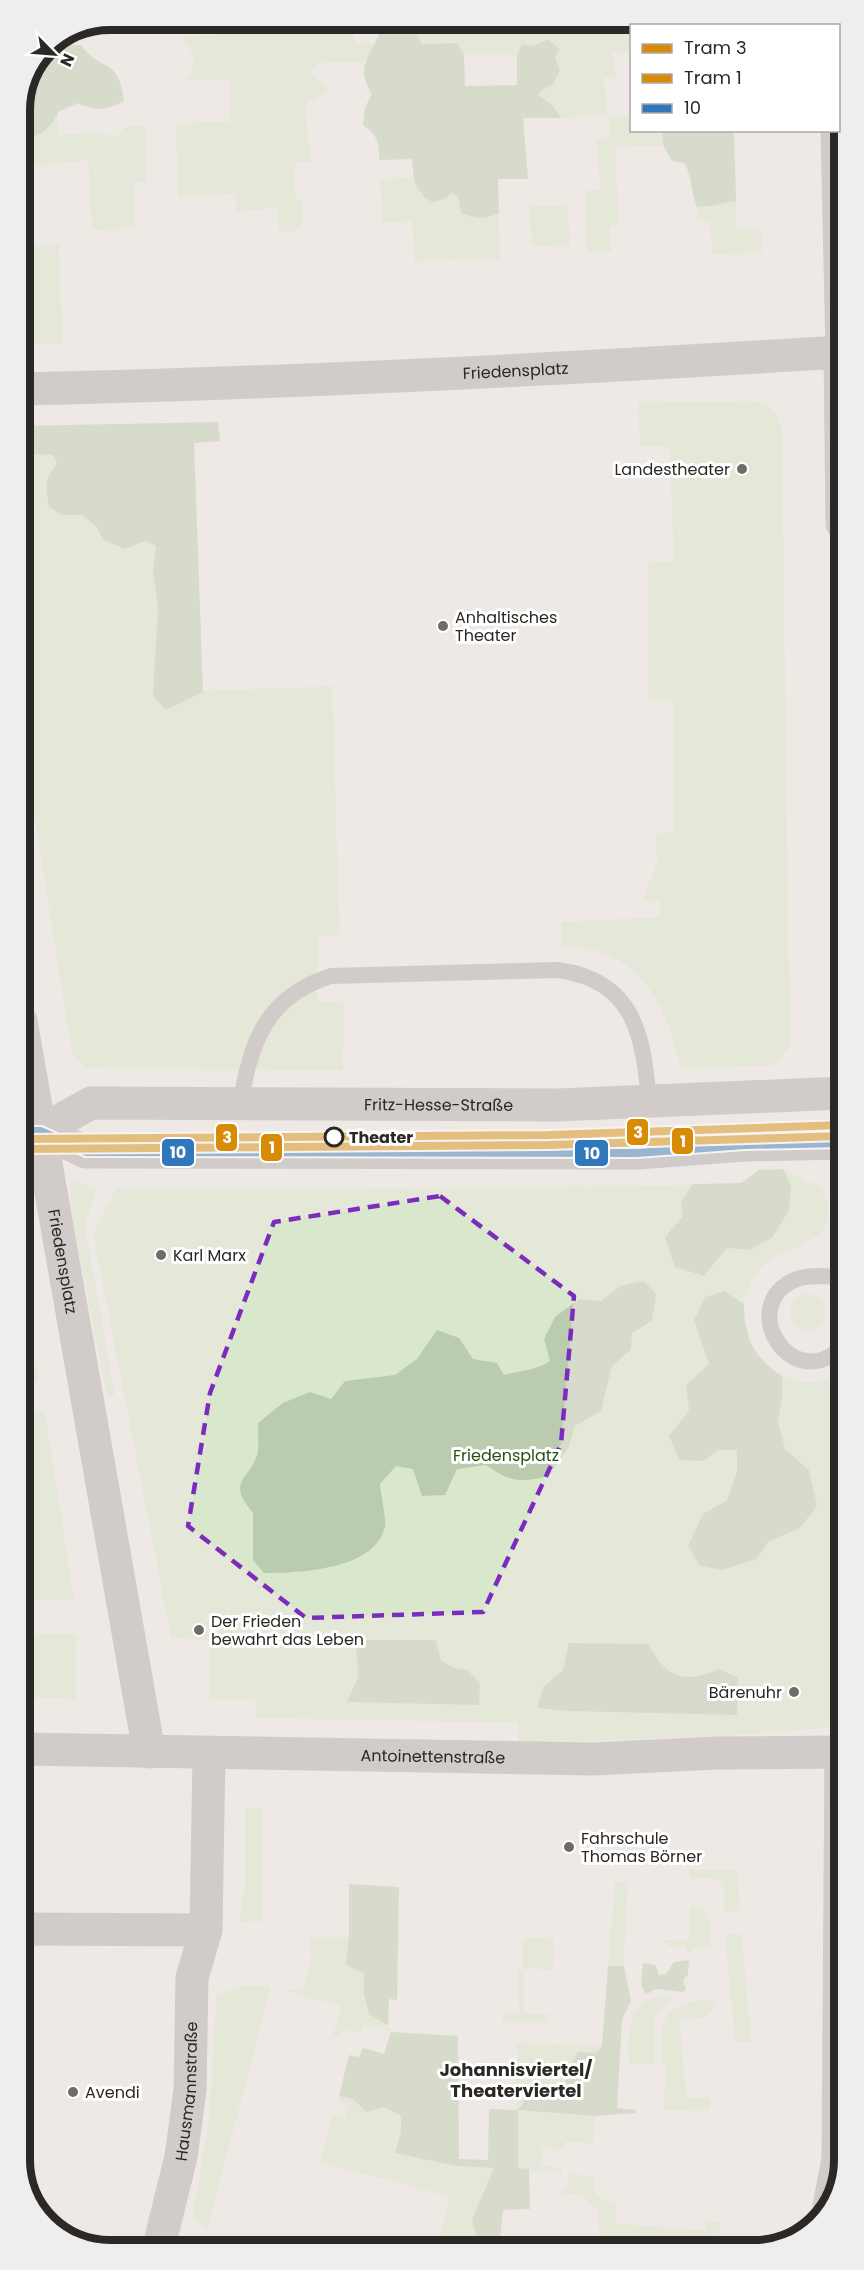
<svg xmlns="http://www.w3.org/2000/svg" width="864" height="2270" font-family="Poppins,sans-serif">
	<rect width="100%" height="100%" fill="#eee9e4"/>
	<path fill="#d9e7cd" d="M 509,20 L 659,20 L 659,25 L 632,26 L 631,53 L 613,53 L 616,77 L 603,78 L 608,115 L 614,117 L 631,116 L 632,130 L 662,131 L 663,145 L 615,148 L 619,225 L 610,226 L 611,251 L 587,251 L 586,191 L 600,190 L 597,140 L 610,138 L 608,115 L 561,118 L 552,105 L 536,94 L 548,39 L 533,46 L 522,44 L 517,55 L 464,55 L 457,43 L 422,44 L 412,25 Z
		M 352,28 L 355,43 L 377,43 L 363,63 L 320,61 L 310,73 L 331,90 L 305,104 L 311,162 L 295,163 L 295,196 L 301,202 L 303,220 L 295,232 L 279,232 L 277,208 L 236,212 L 235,194 L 178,197 L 176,124 L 230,121 L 230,79 L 186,81 C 198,61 194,55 182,36 Z
		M 58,112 L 58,135 L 97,132 L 117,137 L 125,126 L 146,126 L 147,182 L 134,183 L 135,228 L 92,230 L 88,160 L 20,168 L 20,140 L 34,138 Z
		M 414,178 L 420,194 L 451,193 L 489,218 L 499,213 L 500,259 L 414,261 L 412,221 L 382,222 L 380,180 Z
		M 736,201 L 737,229 L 762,229 L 762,252 L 712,254 L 710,221 L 697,221 L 697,207 C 712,207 722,203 736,201 Z
		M 568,205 L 570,245 L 532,246 L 530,206 Z
		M 59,243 L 62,343 L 20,346 L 20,247 Z
		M 752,401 C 773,405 779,412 782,434 L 790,1045 L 776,1065 L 681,1069 C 670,1021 650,965 596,951 C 585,948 574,947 563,946 L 561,922 L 661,917 L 660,901 L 642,901 L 657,862 L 656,836 L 674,831 L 673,701 L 648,700 L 648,563 L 674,562 L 669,447 L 640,446 L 638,403 Z
		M 218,422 L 220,441 L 194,443 L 203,691 L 332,686 L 340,935 L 318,936 L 317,1002 L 344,1003 L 343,1070 L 85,1068 L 72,1052 L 21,736 L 20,426 Z
		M 783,1169 L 824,1189 C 843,1244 797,1241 765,1264 C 755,1271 746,1291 744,1304 C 734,1357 796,1403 843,1372 L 844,1710 L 835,1727 L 725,1736 L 518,1743 L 518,1723 L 255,1718 L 256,1700 L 209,1700 L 209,1640 L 171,1638 L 93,1233 L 116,1189 L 626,1187 L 741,1183 L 759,1170 Z
		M 74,1180 L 97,1190 L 85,1224 L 115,1396 L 107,1396 L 70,1206 L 71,1182 Z
		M 21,1284 L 39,1381 L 22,1386 Z
		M790 1312a18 18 0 1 1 36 0a18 18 0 1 1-36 0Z
		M 45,1411 L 74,1600 L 22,1600 L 25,1471 L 31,1470 L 24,1413 Z
		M 22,1633 L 76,1634 L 76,1699 L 22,1698 Z
		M 245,1807 L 263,1808 L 263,1921 L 239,1922 L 245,1888 Z
		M 690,1870 L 738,1870 L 740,1911 L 724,1912 C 726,1881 721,1874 690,1879 Z
		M 615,1882 L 628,1882 L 624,1966 L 608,1966 Z
		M 690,1906 L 700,1907 L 709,1914 L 711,1946 L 692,1948 L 692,1952 L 686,1952 L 686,1947 L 673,1948 L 660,1940 L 689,1940 Z
		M 742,1934 L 751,2042 L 735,2043 L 725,1935 Z
		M 309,1937 L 349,1937 L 346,1965 L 364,1973 L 364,1994 L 369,2014 L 395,2033 L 363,2024 L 360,2033 L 343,2028 L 340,2038 L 333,2036 L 341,2006 L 282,1990 L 303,1989 L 311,1960 Z
		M 523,1938 L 554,1939 L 553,1970 L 523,1968 Z
		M 517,1970 L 523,1970 L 525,2013 L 549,2014 L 548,2023 L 503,2023 L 502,2013 L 519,2013 Z
		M 245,1985 L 271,1987 L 207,2231 L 193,2215 L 210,2113 L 216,1995 Z
		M 669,1995 L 675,1998 L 655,2016 L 654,2063 L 629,2065 C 628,2031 624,1999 669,1995 Z
		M 717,1998 L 713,2012 L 704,2018 L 680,2020 L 686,2098 L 711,2097 L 710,2109 L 663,2110 L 667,2067 L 662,2066 C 659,2013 663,2005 717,1998 Z
		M 517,2043 L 602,2045 L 596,2053 L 567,2072 L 564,2093 L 549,2098 L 528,2095 L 518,2109 L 595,2116 L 593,2144 L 566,2141 L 564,2150 L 543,2147 L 541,2165 L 562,2168 L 562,2173 L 518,2169 Z
		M 339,2096 L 353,2099 L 366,2112 L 384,2107 L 401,2116 L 401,2132 L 396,2152 L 457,2166 L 494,2168 L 472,2219 L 476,2237 L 473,2249 L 436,2249 L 450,2197 L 320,2162 L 333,2114 L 345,2118 L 348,2106 L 337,2102 Z
		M 569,2173 L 594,2177 C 594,2195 599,2200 616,2204 L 615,2223 L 705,2231 L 707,2221 L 721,2223 L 715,2248 L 604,2248 L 599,2234 L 598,2210 L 580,2194 L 561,2194 L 567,2185 Z"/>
	<path fill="#bacbaf" d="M 412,25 L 422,44 L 457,43 L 464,55 L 465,86 L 517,85 L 517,55 L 522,44 L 533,46 L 548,39 L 560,49 L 555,57 L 560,70 L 554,83 L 537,94 L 552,105 L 561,118 L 523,118 L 528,179 L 498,179 L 499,213 C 484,220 476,219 461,213 L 458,197 L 451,193 L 445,199 L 432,202 C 413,190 414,180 412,159 L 379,160 C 380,143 377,135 363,125 L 365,107 L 372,94 C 353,63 373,56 382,26 Z
		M 81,45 C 102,73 119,57 124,101 C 106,110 96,112 78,103 L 58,112 C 50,130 39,137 20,140 L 20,105 L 46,46 Z
		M 711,131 L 734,133 L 736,201 C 722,203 712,207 697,207 C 690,192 693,177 684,163 L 672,161 L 663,145 L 662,131 Z
		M 218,422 L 220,441 L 194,443 L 203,692 L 166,710 L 153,696 L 158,608 L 153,572 L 156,546 L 145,541 L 125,549 L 103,540 L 96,526 L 82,515 L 62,515 L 49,507 C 46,490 44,477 57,464 L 53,455 L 20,454 L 20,426 Z
		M 783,1169 L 791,1186 L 789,1210 L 773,1237 L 750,1250 L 727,1248 L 704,1276 L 675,1267 L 665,1237 L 683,1216 L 681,1202 L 693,1184 L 741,1183 L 759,1170 Z
		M 644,1281 L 656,1294 L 652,1321 L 632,1333 L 631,1350 L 612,1366 L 601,1411 L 575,1426 L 569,1446 L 549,1476 C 520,1483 510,1482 486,1465 L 457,1469 L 445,1495 L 422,1496 L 413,1469 L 396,1466 L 380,1484 C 381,1495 386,1517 385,1526 C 376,1570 299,1573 264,1573 L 253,1560 L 253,1513 C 224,1479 252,1480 258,1451 C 259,1442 258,1432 258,1423 L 283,1403 L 310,1392 L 331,1399 L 345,1381 L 395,1375 L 417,1359 L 437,1330 L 459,1338 L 473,1359 L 497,1363 L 504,1375 C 521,1370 536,1371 550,1361 L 544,1339 L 555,1317 L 579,1299 L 601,1301 L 620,1286 Z
		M 724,1291 L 744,1304 C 744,1337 754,1358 782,1376 L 782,1397 L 778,1422 L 785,1449 L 809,1470 L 817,1506 L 800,1528 L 768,1542 L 757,1559 L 722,1570 L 700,1566 L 688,1546 L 703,1514 L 727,1500 L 737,1471 L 737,1450 L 718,1450 L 703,1461 L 679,1460 L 669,1436 L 689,1410 L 686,1385 L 709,1364 L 694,1320 L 705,1297 Z
		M 356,1640 L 436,1640 L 441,1660 L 454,1668 L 468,1670 L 480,1684 L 479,1705 L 347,1702 L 358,1677 Z
		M 569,1643 L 648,1644 C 666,1677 683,1685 719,1669 L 738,1678 L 737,1715 L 568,1711 L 537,1708 L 543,1687 L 563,1670 Z
		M 349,1884 L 399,1887 L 397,2000 L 389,1999 L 388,2026 L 369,2014 L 364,1994 L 364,1973 L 346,1965 L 349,1937 Z
		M 689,1960 L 688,1974 L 683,1981 L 686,1990 L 683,1992 L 656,1989 L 646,1994 L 641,1985 L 643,1963 L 656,1965 L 659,1975 L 666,1974 L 674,1962 Z
		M 608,1966 L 624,1966 L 631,2001 L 622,2020 L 617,2108 L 636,2110 L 636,2113 L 595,2116 L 518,2110 L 518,2168 L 529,2169 L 530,2209 L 503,2210 L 499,2249 L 473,2249 L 476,2237 L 472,2219 L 494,2168 L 457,2166 L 395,2153 L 401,2132 L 401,2116 L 384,2107 L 366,2112 L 353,2099 L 339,2096 L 349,2055 L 359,2057 L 363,2048 L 384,2054 L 391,2032 L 458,2036 L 459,2159 L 488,2160 L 489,2109 L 518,2110 L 528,2095 L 549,2098 L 564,2093 L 567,2072 L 578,2052 L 596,2053 L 602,2046 Z"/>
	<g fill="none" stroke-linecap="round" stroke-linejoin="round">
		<path stroke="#aea8aa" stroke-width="16" d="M 240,1105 C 251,1042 265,997 331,976 L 558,970 C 635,981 643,1035 649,1101
			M 843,1277 C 829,1277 811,1274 797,1279 C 734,1304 792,1398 843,1346"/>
		<g stroke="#aea8aa" stroke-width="33">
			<path d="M 837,130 L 842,352"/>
			<path id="s1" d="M 20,389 C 294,383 567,369 840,352 L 842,524"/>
			<path id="s2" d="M 21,1021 L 149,1752"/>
			<path d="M 21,1131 L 41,1131 L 86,1152 L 637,1153 L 745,1145 L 843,1143"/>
			<path id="s3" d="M 41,1131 L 91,1103 L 558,1105 L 843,1093"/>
			<path d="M 22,1929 L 206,1930"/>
			<path d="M 829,2206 L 838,2159 L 841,1752"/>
			<path id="s4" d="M 158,2250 L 181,2157 L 190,2090 L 192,1978 L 206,1930 L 209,1753"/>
		</g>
		<path stroke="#aea7a8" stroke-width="33" id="s5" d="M 22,1749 L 593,1759 L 717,1753 L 844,1752"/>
		<defs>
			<path id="bus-1" d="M 21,1131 L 41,1131 L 86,1152 L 637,1153 L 745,1145 L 843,1143"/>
		</defs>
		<use href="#bus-1" stroke="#fff" stroke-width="12"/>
		<use href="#bus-1" stroke="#3177bc" stroke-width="8"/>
		<defs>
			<path id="tram-1" d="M 21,1139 L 549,1135 L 843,1125"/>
			<path id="tram-2" d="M 21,1149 L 549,1145 L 843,1136"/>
		</defs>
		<use href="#tram-1" stroke="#fff" stroke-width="12"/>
		<use href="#tram-2" stroke="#fff" stroke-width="12"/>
		<use href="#tram-1" stroke="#d78b06" stroke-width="8"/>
		<use href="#tram-2" stroke="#d78b06" stroke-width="8"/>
	</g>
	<path d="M0 0H864V2270H0ZM 440,1196 L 574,1296 L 561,1444 L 483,1612 L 306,1618 L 188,1526 L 210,1393 L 274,1222 Z" fill="#eee9e4" fill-opacity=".55" fill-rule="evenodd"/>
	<path fill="none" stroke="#7b2cbf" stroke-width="4.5" stroke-dasharray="12 8" stroke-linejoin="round" d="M 440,1196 L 574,1296 L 561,1444 L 483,1612 L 306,1618 L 188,1526 L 210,1393 L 274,1222 Z"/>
	<g fill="#6f6c68" stroke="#fff" stroke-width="2">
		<circle cx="742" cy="469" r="6"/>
		<circle cx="443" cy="626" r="6"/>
		<circle cx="161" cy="1255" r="6"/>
		<circle cx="199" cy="1630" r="6"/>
		<circle cx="794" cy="1692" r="6"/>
		<circle cx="569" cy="1847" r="6"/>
		<circle cx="73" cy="2092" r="6"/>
	</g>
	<circle fill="#fff" stroke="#2b2825" stroke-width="3" cx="334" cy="1137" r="9"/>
	<g text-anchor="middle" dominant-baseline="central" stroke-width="6" stroke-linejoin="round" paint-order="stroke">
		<g font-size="16" fill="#2b2825" stroke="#fff">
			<text stroke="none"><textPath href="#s1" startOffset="496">Friedensplatz</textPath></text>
			<text stroke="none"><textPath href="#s3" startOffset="405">Fritz-Hesse-Straße</textPath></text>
			<text stroke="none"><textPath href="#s2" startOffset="244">Friedensplatz</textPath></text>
			<text stroke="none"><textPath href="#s5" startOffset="411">Antoinettenstraße</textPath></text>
			<text stroke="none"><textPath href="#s4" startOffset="162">Hausmannstraße</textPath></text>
		</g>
		<g font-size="16" fill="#2b2825" stroke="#fff" text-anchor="start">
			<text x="730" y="469" text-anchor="end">Landestheater</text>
			<text x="455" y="617">Anhaltisches<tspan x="455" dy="18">Theater</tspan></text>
			<text x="173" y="1255">Karl Marx</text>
			<text x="211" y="1621">Der Frieden<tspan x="211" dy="18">bewahrt das Leben</tspan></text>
			<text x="782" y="1692" text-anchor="end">Bärenuhr</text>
			<text x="581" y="1838">Fahrschule<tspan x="581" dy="18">Thomas Börner</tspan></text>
			<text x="85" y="2092">Avendi</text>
		</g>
		<g font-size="16" font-weight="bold" fill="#2b2825" stroke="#fff" text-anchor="start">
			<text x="349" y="1137">Theater</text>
		</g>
		<g font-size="16" fill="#265211" stroke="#fff">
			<text x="506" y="1455">Friedensplatz</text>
		</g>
		<g font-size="18" font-weight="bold" fill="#2b2825" stroke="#fff">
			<text x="516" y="2069">Johannisviertel/<tspan x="516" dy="21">Theaterviertel</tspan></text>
		</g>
	</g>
	<path d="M0 0H864V2270H0ZM110 30H754A80 80 0 0 1 834 110V2160A80 80 0 0 1 754 2240H110A80 80 0 0 1 30 2160V110A80 80 0 0 1 110 30Z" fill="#eee" fill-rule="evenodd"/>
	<path fill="none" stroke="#2b2825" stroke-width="8" d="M110 30H754A80 80 0 0 1 834 110V2160A80 80 0 0 1 754 2240H110A80 80 0 0 1 30 2160V110A80 80 0 0 1 110 30Z"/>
	<g stroke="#fff" stroke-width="2">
		<rect x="626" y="1118" width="23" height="28" rx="6" fill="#d78b06"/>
		<rect x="215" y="1123" width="23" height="29" rx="6" fill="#d78b06"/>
		<rect x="671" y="1127" width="23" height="28" rx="6" fill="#d78b06"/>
		<rect x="260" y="1133" width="23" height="29" rx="6" fill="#d78b06"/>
		<rect x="161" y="1138" width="34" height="29" rx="6" fill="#3177bc"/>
		<rect x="574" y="1139" width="35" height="28" rx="6" fill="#3177bc"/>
	</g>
	<g font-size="16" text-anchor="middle" font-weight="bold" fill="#fff">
		<text x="638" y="1138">3</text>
		<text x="227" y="1143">3</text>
		<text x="683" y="1147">1</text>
		<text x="272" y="1153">1</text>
		<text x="178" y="1158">10</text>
		<text x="592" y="1159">10</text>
	</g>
	<rect x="630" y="24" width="210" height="108" fill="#ffffff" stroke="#aaa9a8" stroke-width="1.5"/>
	<rect x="642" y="44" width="30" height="9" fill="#d78b06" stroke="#aaa9a8" stroke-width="1.5"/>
	<text x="684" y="54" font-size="18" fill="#2b2825">Tram 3</text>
	<rect x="642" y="74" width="30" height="9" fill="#d78b06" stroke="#aaa9a8" stroke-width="1.5"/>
	<text x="684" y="84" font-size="18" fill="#2b2825">Tram 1</text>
	<rect x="642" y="104" width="30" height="9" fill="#3177bc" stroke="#aaa9a8" stroke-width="1.5"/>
	<text x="684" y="114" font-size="18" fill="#2b2825">10</text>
	<g transform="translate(54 54) rotate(115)" stroke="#ffffff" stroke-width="4.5" paint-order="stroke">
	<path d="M0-4.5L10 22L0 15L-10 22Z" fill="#2b2825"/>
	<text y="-9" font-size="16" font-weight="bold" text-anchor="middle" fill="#2b2825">N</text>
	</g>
</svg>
